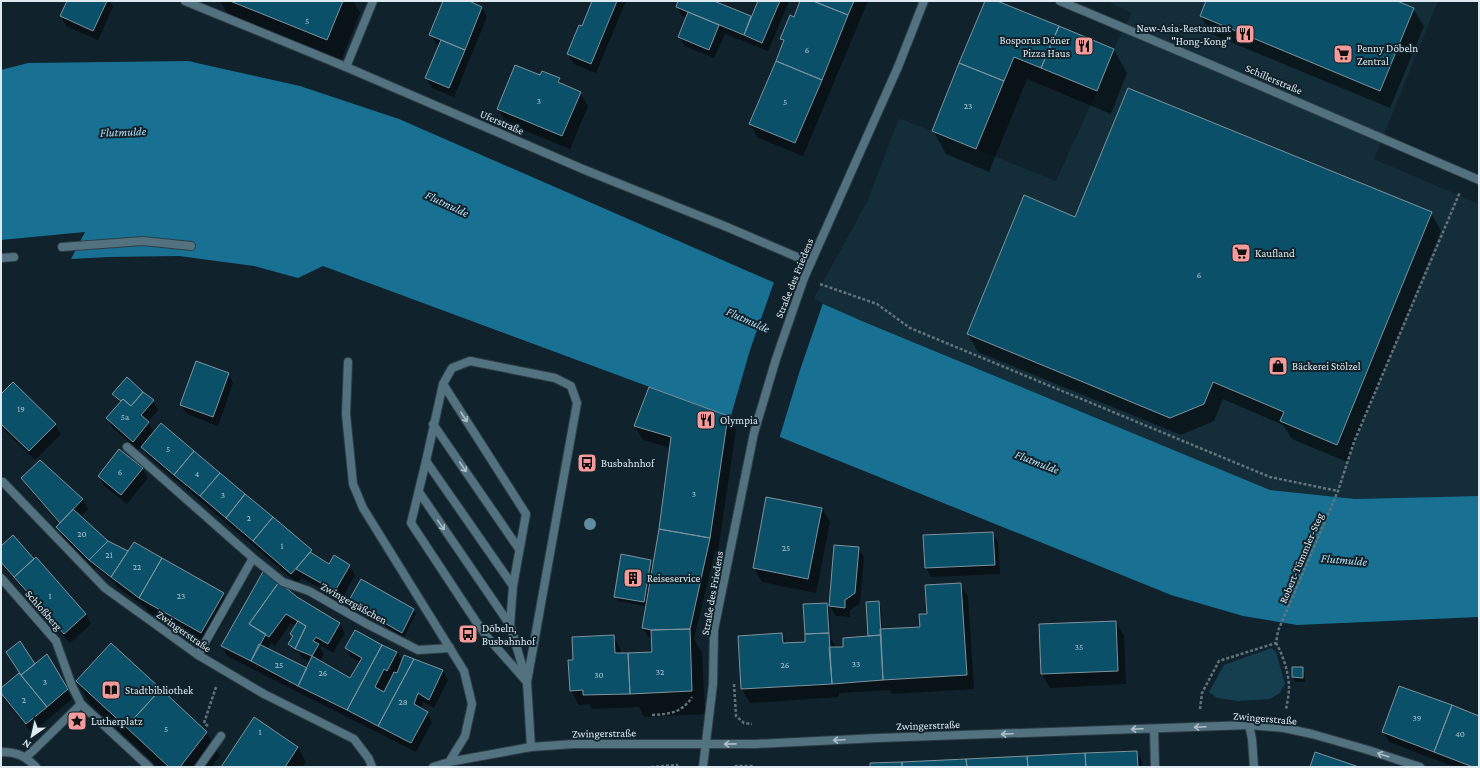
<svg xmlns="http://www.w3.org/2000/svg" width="1480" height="768" font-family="'Crimson Pro',serif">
	<rect width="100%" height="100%" fill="#10222b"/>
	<path fill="#132e39" d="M 1106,1 L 1438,1 L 1374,159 L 1479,204 L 1479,496 L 1355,499 L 1270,490 L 813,300 L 867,202 L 899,118 L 1056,181 L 1097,91 L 1114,49 L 1132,13 Z"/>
	<path fill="#153e4f" d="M 1271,648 L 1276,652 L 1285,684 L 1280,693 L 1270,699 L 1238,701 L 1217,698 L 1209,692 L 1224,665 Z"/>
	<path fill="#187193" d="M 188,61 L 300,86 L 399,119 L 862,321 L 1270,490 L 1355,499 L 1479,496 L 1479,617 L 1297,625 L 1243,616 L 1171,595 L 728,416 L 323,266 L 298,278 L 254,266 L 179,256 L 109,257 L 71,259 L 85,232 L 1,240 L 1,70 L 28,63 Z"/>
	<path fill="#10222b" d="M 774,282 L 823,303 L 800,370 L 779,439 L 730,419 L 750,350 Z"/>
	<path fill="#0007" fill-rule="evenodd" d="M 68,1 L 110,1 L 113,7 L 98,40 L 66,26 L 61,16 Z
		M 220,1 L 353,1 L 360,13 L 340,63 L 230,18 Z
		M 444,1 L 467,1 L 482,7 L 487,17 L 454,97 L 432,88 L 426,78 L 439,46 L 436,44 L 431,35 Z
		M 593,1 L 626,1 L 596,73 L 574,64 L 568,54 L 582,27 Z
		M 679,1 L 711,1 L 752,18 L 759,1 L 789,1 L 768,51 L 725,34 L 714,58 L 685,46 L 679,37 L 687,18 L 682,16 L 677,7 Z
		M 801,1 L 868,1 L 803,156 L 758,138 L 750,124 L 784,43 L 781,38 L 794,18 Z
		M 986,1 L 994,1 L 1114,50 L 1127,73 L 1111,114 L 1027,79 L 989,172 L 946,154 L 933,130 Z
		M 1207,1 L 1395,1 L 1413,9 L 1424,26 L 1390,108 L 1211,34 L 1201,16 Z
		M 541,77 L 559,78 L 563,86 L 580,93 L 588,106 L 570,149 L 506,123 L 498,109 Z
		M 1431,213 L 1441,231 L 1347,462 L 1292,439 L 1283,425 L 1223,399 L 1214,421 L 1181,435 L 978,352 L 968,334 Z
		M 228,373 L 233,383 L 218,426 L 187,414 L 181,405 Z
		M 114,394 L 153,401 L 158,410 L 148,422 L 154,433 L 311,551 L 314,556 L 329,566 L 349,565 L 355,575 L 341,600 L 302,578 L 297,583 L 148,456 L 142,446 L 138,450 L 113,428 L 107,418 L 121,402 Z
		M 1,395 L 55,425 L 61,434 L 35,460 L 1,427 Z
		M 728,416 L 736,430 L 718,551 L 715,551 L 694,639 L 702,653 L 705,714 L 644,717 L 639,707 L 592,709 L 589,704 L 579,705 L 571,691 L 569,661 L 574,661 L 613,636 L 621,650 L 621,654 L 653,653 L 652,638 L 648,637 L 643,628 L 646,606 L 618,601 L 615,597 L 650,561 L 653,566 L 671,448 L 643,440 L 635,426 Z
		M 40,461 L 83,500 L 88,509 L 80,517 L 108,542 L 128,553 L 223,594 L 231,608 L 209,647 L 148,612 L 146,608 L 117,587 L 114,582 L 96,567 L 95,569 L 63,537 L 58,527 L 60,525 L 28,488 L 22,478 Z
		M 142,468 L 148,478 L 127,504 L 104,486 L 99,476 Z
		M 767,498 L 822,509 L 830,522 L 816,593 L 762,582 L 754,568 Z
		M 993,533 L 998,543 L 1000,574 L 931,577 L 926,568 Z
		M 835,546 L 858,548 L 864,557 L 860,603 L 850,610 L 850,617 L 836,616 L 830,606 Z
		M 1,547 L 34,560 L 36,558 L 86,615 L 91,624 L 70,643 L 1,564 Z
		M 960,584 L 968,597 L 974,689 L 892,694 L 890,690 L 839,693 L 839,697 L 750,703 L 742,689 L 739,637 L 782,634 L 787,644 L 806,643 L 826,604 L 829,608 L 831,638 L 836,648 L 844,648 L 869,637 L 867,603 L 878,602 L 881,607 L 882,630 L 921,628 L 928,615 Z
		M 297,598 L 340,624 L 345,633 L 333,653 L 322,646 L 320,648 L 324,654 L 319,662 L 350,680 L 360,662 L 351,657 L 346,648 L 397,652 L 402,662 L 405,656 L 443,671 L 448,680 L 434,708 L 423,702 L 421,709 L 427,713 L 432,722 L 416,752 L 227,656 L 222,646 ZM 282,611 L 299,620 L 299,623 L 281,612 ZM 291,623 L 296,626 L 291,634 L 293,638 L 289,644 L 292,649 L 299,653 L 302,658 L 310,662 L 307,670 L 267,649 L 271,643 L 275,646 ZM 390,678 L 392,679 L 384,693 L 382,692 Z
		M 349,602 L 413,610 L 416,614 L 404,637 L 351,607 Z
		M 1116,622 L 1124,636 L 1126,684 L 1050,688 L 1042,674 Z
		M 47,655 L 72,699 L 32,733 L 5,700 L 1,692 L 1,689 L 23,678 L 35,665 Z
		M 1293,668 L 1303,668 L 1305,673 L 1305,682 L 1295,682 L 1293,677 Z
		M 77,682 L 206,732 L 220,756 L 211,767 L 158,767 L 91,705 Z
		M 1479,717 L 1479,767 L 1455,767 L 1389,742 L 1383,732 Z
		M 254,719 L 298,748 L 306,762 L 302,767 L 222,767 Z
		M 1136,752 L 1142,761 L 1142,767 L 871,767 Z"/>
	<path fill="#0b5069" stroke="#7d939d" d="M 67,1 L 107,1 L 93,31 L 60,16 Z
		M 230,1 L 343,1 L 327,40 Z
		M 443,1 L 469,1 L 482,7 L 465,50 L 429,35 Z
		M 592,1 L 617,1 L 591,64 L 567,54 L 579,25 L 582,26 Z
		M 678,1 L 714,1 L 751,16 L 744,35 L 676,7 Z
		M 758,1 L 780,1 L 762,43 L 744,35 Z
		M 800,1 L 813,1 L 848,15 L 822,80 L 776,61 L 784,40 L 780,39 L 790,15 L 794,17 Z
		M 813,1 L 854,1 L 848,15 Z
		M 985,1 L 997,1 L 1059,26 L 1041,68 L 1014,57 L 1004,81 L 959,63 Z
		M 1206,1 L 1397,1 L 1414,8 L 1380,91 L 1200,16 Z
		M 688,12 L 719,25 L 709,50 L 678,37 Z
		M 1059,26 L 1114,49 L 1097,91 L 1041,68 Z
		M 441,40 L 465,50 L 449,88 L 425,78 Z
		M 776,61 L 822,80 L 795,143 L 749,124 Z
		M 959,63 L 1004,81 L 976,149 L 932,131 Z
		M 515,65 L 540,75 L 542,71 L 560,78 L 558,82 L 581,92 L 562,136 L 497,109 Z
		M 1128,88 L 1432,212 L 1337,445 L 1280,421 L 1284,412 L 1213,382 L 1204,404 L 1170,418 L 967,334 L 1024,195 L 1075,217 Z
		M 196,361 L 229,373 L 213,417 L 180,405 Z
		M 127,377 L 143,392 L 131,406 L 123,399 L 121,401 L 112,394 Z
		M 13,382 L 56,424 L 29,451 L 1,424 L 1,394 Z
		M 649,387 L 728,416 L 710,538 L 659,529 L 671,437 L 634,426 Z
		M 143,392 L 154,400 L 141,415 L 149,422 L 133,442 L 106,418 L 123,399 L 131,406 Z
		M 161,423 L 194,451 L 174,475 L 141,447 Z
		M 119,449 L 143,468 L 121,495 L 98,476 Z
		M 194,451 L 220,473 L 200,496 L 174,475 Z
		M 40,460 L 83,499 L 60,523 L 21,478 Z
		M 220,473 L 245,494 L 226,518 L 200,496 Z
		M 245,494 L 273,517 L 253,541 L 226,518 Z
		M 766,497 L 822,508 L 808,579 L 753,568 Z
		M 73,509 L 108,541 L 89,560 L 56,527 Z
		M 273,517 L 312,550 L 291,574 L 253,541 Z
		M 659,529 L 710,538 L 690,629 L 651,630 L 642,628 Z
		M 993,532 L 995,565 L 925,568 L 923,535 Z
		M 13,535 L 34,559 L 14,577 L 1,562 L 1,546 Z
		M 108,541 L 128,551 L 111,577 L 89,560 Z
		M 134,542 L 162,558 L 139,598 L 111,577 Z
		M 834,545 L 859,547 L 855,593 L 845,600 L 845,608 L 829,606 Z
		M 310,552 L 329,564 L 334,555 L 350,565 L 335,591 L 296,569 Z
		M 621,554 L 651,560 L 644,602 L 614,597 Z
		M 36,557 L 86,614 L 64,634 L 14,577 Z
		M 162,558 L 224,593 L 201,633 L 139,598 Z
		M 264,570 L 279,582 L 249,624 L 266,634 L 251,661 L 221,646 Z
		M 361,579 L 414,609 L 402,633 L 348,602 Z
		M 279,582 L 297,597 L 340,623 L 328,644 L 316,637 L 313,641 L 319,644 L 312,656 L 295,649 L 306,626 L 286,614 L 269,637 L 249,624 Z
		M 961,583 L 967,675 L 883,680 L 880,629 L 920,627 L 919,614 L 927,614 L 925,585 Z
		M 879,601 L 881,635 L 868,636 L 866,602 Z
		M 827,603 L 829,633 L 805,634 L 803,604 Z
		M 298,621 L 306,626 L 295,649 L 288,644 L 293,636 L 290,634 Z
		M 1116,621 L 1118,671 L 1041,674 L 1039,624 Z
		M 690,629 L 692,691 L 630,694 L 628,653 L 652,652 L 651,630 Z
		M 355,630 L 382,645 L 347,710 L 298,686 L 312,656 L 350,678 L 362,658 L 345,648 Z
		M 782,633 L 783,643 L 805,642 L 805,634 L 829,633 L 832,684 L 741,689 L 738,636 Z
		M 614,635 L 615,653 L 628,653 L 630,694 L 583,695 L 583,690 L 570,691 L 568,660 L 573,660 L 572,637 Z
		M 881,635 L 883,680 L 832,684 L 829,647 L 843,647 L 843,638 Z
		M 20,641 L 35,664 L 21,675 L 6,652 Z
		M 111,643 L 161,689 L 126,727 L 76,681 Z
		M 259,644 L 307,668 L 298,686 L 251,661 Z
		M 382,645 L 397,652 L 387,671 L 384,669 L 375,687 L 384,692 L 394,672 L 397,673 L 404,655 L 414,659 L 378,726 L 347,710 Z
		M 47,654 L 68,689 L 47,707 L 21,675 Z
		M 414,659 L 443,670 L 429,700 L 418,693 L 414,704 L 428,712 L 411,743 L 378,726 Z
		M 1292,667 L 1303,667 L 1303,678 L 1292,677 Z
		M 19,673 L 47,707 L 26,724 L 1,693 L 1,688 Z
		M 1399,686 L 1452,705 L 1434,752 L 1382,732 Z
		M 161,689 L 207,732 L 180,767 L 169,767 L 126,727 Z
		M 1452,705 L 1479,716 L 1479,767 L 1473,767 L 1434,752 Z
		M 254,717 L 298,747 L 285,767 L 221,767 Z
		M 1137,751 L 1138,767 L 1086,767 L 1085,753 Z
		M 1315,752 L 1359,767 L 1310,767 Z
		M 1085,753 L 1086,767 L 1028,767 L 1027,756 Z
		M 1027,756 L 1028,767 L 967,767 L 966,759 Z
		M 966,759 L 967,767 L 902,767 L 902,762 Z
		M 902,762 L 902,767 L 870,767 L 870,763 Z"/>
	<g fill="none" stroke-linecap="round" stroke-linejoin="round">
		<defs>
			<path id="lane" d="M 62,247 L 143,241 L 191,246
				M 1,258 L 14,257
				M 470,361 L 555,378 L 571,386 L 577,403 L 527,682 L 488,638 L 475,620 L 411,523 L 426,461 L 443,384 L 452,368 Z
				M 443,384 L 526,514 L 513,586 L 510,625
				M 433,424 L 519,549
				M 127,447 L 253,558 L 283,582 L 309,591 L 367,624 L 418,650 L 450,648
				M 426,461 L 513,586
				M 419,492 L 510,625 L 527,682 L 531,747
				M 198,655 L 253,558"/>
			<path id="street" d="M 185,1 L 346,67 L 585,170 L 727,227 L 811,263
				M 1060,1 L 1207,63 L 1479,180
				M 346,67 L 373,1
				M 348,362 L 346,414 L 353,484 L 363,508 L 464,671 L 472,704 L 465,736 L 449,762
				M 3,482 L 105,588 L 198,655 L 264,694 L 354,739 L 369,759 L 372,767
				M 1,578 L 56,641 L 72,686 L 81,704 L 149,767
				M 1249,725 L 1252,739 L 1254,767
				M 1154,729 L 1155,767
				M 1,752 C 18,752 25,756 36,767
				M 26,757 L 36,748 L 81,704
				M 199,767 L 221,736
				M 433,767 L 449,762 L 531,747 L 574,744 L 755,744 L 878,738 L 1249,725 L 1284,728 L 1312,734 L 1368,750 L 1420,767
				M 703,767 L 713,684 L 714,630 L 754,433 L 776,359 L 804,278 L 898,67 L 924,1"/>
		</defs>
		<use href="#lane" stroke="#2d3e46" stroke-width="10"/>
		<use href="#street" stroke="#2d3e46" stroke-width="10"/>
		<path stroke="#63737a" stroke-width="2.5" stroke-dasharray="3 2" stroke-linecap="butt" d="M 820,284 L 877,304 L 910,328 L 1270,477 L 1338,491
			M 1276,643 C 1283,655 1289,673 1289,688 C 1289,695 1287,703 1286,710
			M 734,684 L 736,716 L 744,723 L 752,724
			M 1200,709 L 1202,693 L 1219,661 L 1276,643 L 1278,631 L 1338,491 L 1354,442 L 1460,192
			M 652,715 C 669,714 682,713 692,697
			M 208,726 L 204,723 L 216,687
			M 651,767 L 677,765 L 678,767
			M 735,767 L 736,766 L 754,766"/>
		<use href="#lane" stroke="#537280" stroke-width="8"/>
		<use href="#street" stroke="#537280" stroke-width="8"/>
	</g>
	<circle fill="#618ba0" cx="590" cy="524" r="6"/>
	<defs><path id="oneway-shaft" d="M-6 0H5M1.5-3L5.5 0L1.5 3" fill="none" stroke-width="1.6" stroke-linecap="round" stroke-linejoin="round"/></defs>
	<g stroke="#adbfc8">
		<use href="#oneway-shaft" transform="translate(464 417) rotate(57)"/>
		<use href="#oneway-shaft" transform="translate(463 467) rotate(56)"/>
		<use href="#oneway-shaft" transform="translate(441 525) rotate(55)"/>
		<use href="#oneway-shaft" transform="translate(1200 727) rotate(177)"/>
		<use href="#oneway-shaft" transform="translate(1137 729) rotate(178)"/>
		<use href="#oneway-shaft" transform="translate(1007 734) rotate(178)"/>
		<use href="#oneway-shaft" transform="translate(839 740) rotate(177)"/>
		<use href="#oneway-shaft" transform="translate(730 744) rotate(179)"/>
		<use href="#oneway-shaft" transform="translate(1383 755) rotate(-162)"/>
	</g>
	<defs>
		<symbol id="restaurant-square" viewBox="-11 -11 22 22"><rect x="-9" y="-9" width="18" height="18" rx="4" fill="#f59b9c" stroke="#10222b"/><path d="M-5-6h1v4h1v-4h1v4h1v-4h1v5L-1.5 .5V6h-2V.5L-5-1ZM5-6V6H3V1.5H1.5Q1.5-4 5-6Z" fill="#111"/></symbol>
		<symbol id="supermarket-square" viewBox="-11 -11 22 22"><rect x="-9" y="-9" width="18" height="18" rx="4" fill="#f59b9c" stroke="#10222b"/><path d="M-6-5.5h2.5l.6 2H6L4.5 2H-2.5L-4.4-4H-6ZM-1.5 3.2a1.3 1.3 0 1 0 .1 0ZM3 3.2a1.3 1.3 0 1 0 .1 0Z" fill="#111"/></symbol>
		<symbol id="shop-square" viewBox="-11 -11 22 22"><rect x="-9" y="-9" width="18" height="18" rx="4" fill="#f59b9c" stroke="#10222b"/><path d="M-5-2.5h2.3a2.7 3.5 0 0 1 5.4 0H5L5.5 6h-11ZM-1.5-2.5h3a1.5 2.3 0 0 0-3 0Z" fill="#111"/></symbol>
		<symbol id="bus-square" viewBox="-11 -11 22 22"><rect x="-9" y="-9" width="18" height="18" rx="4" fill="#f59b9c" stroke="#10222b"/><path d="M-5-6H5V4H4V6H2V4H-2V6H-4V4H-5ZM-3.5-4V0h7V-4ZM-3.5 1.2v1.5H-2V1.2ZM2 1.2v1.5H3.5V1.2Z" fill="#111"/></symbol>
		<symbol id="building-square" viewBox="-11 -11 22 22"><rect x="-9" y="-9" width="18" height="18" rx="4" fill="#f59b9c" stroke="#10222b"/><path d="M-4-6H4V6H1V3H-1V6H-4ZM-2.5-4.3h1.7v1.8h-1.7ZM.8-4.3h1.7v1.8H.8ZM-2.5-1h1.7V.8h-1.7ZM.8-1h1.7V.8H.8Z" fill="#111"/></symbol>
		<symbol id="library-square" viewBox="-11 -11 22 22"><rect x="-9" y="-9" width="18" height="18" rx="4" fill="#f59b9c" stroke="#10222b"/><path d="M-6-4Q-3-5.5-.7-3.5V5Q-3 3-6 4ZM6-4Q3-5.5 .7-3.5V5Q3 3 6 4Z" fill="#111"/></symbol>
		<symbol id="sight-square" viewBox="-11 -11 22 22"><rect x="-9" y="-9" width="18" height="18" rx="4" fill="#f59b9c" stroke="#10222b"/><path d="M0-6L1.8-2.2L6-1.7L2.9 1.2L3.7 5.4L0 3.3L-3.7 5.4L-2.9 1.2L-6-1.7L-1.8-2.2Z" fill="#111"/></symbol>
	</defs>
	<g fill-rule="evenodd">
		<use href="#restaurant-square" x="1234" y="23" width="22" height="22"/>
		<use href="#restaurant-square" x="1073" y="35" width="22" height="22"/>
		<use href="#supermarket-square" x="1332" y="43" width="22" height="22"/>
		<use href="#supermarket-square" x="1230" y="242" width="22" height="22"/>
		<use href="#shop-square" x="1267" y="355" width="22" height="22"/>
		<use href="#restaurant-square" x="695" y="409" width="22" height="22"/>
		<use href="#bus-square" x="576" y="452" width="22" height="22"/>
		<use href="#building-square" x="622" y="567" width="22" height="22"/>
		<use href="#bus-square" x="457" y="623" width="22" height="22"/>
		<use href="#library-square" x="100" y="679" width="22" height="22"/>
		<use href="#sight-square" x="66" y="710" width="22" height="22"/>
	</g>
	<g text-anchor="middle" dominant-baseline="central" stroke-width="4" stroke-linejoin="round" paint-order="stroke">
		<g font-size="9" fill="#a8c3cd">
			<text x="307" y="21">5</text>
			<text x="807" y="50">6</text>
			<text x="539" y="101">3</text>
			<text x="785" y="102">5</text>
			<text x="968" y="106">23</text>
			<text x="1199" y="275">6</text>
			<text x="21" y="409">19</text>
			<text x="125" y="417">5a</text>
			<text x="168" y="449">5</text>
			<text x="120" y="472">6</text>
			<text x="197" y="474">4</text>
			<text x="694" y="494">3</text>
			<text x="223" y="495">3</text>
			<text x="249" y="518">2</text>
			<text x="82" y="534">20</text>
			<text x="282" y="546">1</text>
			<text x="786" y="548">25</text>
			<text x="109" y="555">21</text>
			<text x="137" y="567">22</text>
			<text x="50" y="596">1</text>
			<text x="181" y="596">23</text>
			<text x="1079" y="647">35</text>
			<text x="856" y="664">33</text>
			<text x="279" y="665">25</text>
			<text x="785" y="665">26</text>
			<text x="660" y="672">32</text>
			<text x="323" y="673">26</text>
			<text x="599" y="675">30</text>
			<text x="45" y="682">3</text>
			<text x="24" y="700">2</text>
			<text x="403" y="702">28</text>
			<text x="1417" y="718">39</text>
			<text x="166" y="729">5</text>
			<text x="260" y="732">1</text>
			<text x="1460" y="734">40</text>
		</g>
		<g font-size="11" fill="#dde9ee" stroke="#10222b" text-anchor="start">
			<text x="1231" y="28" text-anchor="end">New-Asia-Restaurant<tspan x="1231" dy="13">"Hong-Kong"</tspan></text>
			<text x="1070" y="40" text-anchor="end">Bosporus Döner<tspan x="1070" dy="13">Pizza Haus</tspan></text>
			<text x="1357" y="48">Penny Döbeln<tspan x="1357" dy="13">Zentral</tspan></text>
			<text x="1255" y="253">Kaufland</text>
			<text x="1292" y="366">Bäckerei Stölzel</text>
			<text x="720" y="420">Olympia</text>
			<text x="601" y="463">Busbahnhof</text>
			<text x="647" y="578">Reiseservice</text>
			<text x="482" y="628">Döbeln,<tspan x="482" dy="13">Busbahnhof</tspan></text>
			<text x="125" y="690">Stadtbibliothek</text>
			<text x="91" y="721">Lutherplatz</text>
		</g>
		<g font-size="11" fill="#dde9ee" stroke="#10222b">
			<text transform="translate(1274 79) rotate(23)">Schillerstraße</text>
			<text transform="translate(502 122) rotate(23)">Uferstraße</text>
			<text transform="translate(794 278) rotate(-68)">Straße des Friedens</text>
			<text transform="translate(1301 558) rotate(-67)">Robert-Tümmler-Steg</text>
			<text transform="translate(712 593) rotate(-80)">Straße des Friedens</text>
			<text transform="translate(354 603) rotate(29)">Zwingergäßchen</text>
			<text transform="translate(44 610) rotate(49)">Schloßberg</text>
			<text transform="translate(184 631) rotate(35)">Zwingerstraße</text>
			<text transform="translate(1265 718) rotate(5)">Zwingerstraße</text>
			<text transform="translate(928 725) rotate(-2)">Zwingerstraße</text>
			<text transform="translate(604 733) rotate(-1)">Zwingerstraße</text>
		</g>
		<g font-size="12" font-style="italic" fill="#b7dff2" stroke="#10222b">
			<text transform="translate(123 132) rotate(-2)">Flutmulde</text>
			<text transform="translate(447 204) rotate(25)">Flutmulde</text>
			<text transform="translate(748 320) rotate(24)">Flutmulde</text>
			<text transform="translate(1037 462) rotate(21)">Flutmulde</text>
			<text transform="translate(1344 560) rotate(5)">Flutmulde</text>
		</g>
	</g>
	<rect width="1480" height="768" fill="none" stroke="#dde9ee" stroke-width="4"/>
	<g transform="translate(32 736) rotate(214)" stroke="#10222b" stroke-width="3" paint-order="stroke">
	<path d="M0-3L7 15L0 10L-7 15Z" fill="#dde9ee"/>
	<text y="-6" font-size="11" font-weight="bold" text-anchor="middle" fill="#dde9ee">N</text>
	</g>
</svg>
